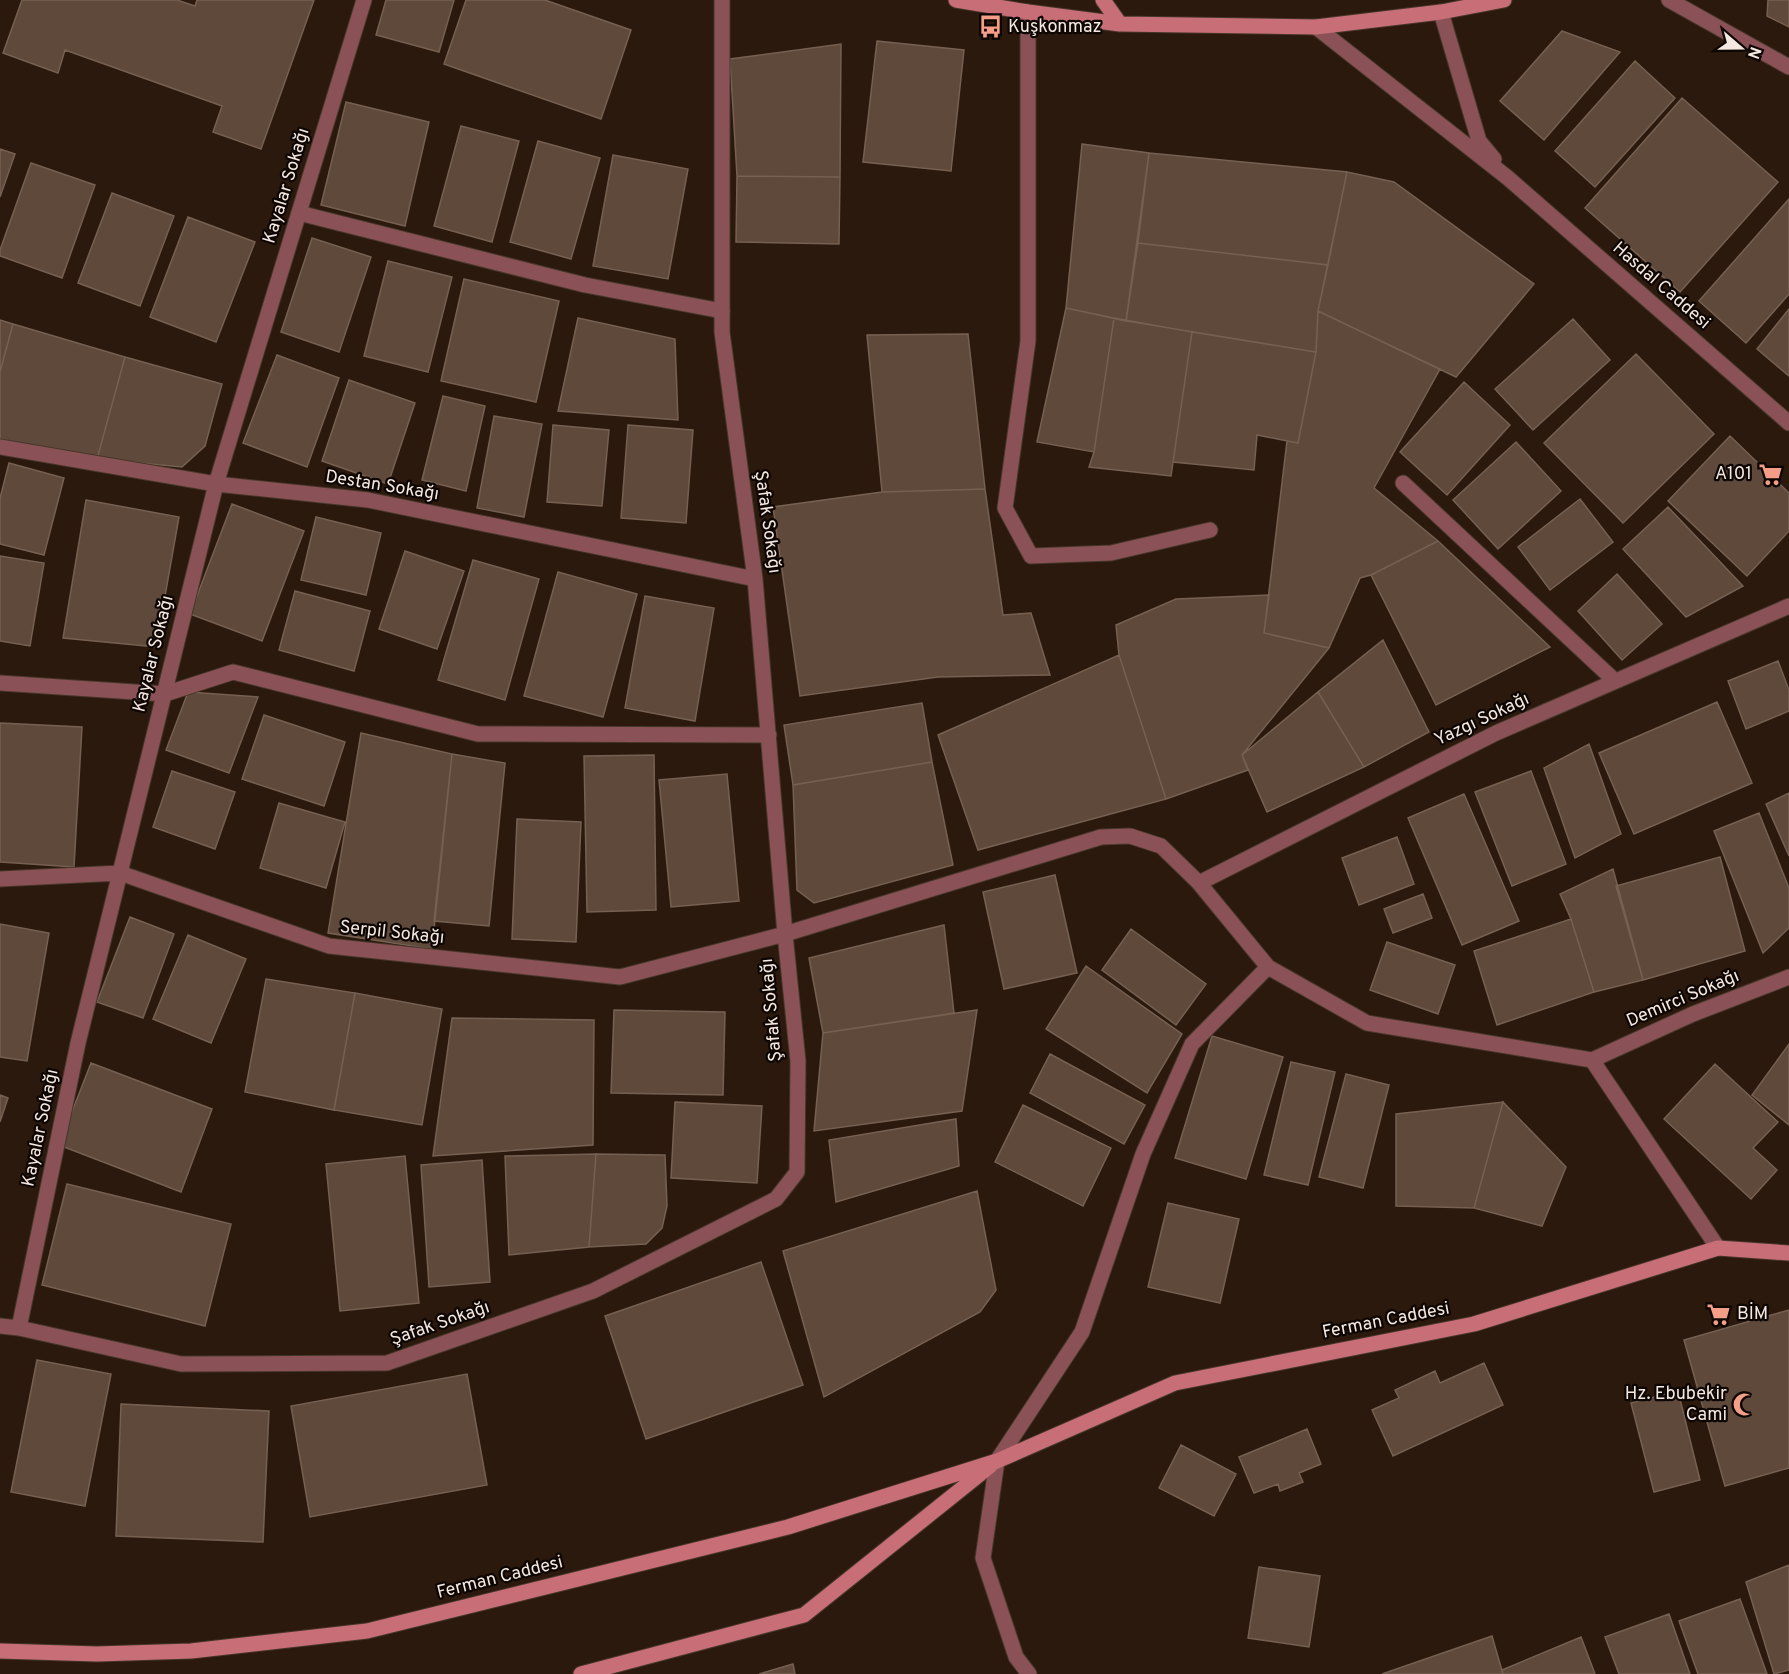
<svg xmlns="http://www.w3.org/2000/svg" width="1789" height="1674" font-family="Overpass,sans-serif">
	<rect width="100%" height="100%" fill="#2a190c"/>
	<path fill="#5e493b" stroke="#766051" stroke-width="1.5" d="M 22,0 L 177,0 L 195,6 L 197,0 L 314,0 L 261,149 L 213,132 L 222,106 L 65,50 L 58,73 L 3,53 Z
		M 386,0 L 454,0 L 439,52 L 376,35 Z
		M 466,0 L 545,0 L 631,30 L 601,119 L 444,64 Z
		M 1768,0 L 1789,0 L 1789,27 L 1767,16 Z
		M 1562,31 L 1620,52 L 1544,140 L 1500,101 Z
		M 877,41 L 964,50 L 951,171 L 863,162 Z
		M 841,44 L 840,177 L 737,176 L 730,59 Z
		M 1635,61 L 1675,98 L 1595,187 L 1555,151 Z
		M 1682,98 L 1778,182 L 1680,292 L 1585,208 Z
		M 346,102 L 429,122 L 405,226 L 321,205 Z
		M 461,126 L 519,141 L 492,242 L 434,226 Z
		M 538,141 L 600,158 L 571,259 L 510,242 Z
		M 1082,144 L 1149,153 L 1126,321 L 1066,308 Z
		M 0,149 L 15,154 L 0,197 Z
		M 1149,153 L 1347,172 L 1328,265 L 1138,243 Z
		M 613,155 L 688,169 L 668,279 L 593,266 Z
		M 31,163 L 95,185 L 62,278 L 0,256 L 0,250 Z
		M 1347,172 L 1394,182 L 1534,284 L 1456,377 L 1318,311 Z
		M 737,176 L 840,177 L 839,244 L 736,242 Z
		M 112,193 L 174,216 L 140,306 L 78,283 Z
		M 1789,199 L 1789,294 L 1746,343 L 1699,301 Z
		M 188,217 L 255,242 L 216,342 L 150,317 Z
		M 312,238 L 371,257 L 339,352 L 281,332 Z
		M 1138,243 L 1328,265 L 1318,311 L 1316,352 L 1126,321 Z
		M 388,261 L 452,277 L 428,372 L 364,356 Z
		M 464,279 L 559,301 L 536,402 L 441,381 Z
		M 1066,308 L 1114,318 L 1094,452 L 1037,442 Z
		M 1789,309 L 1789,376 L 1757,349 Z
		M 1318,311 L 1440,369 L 1374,488 L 1438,541 L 1371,575 L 1360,578 L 1329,648 L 1264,633 L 1287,441 L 1298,443 L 1316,352 Z
		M 578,318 L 675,339 L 678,420 L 558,411 Z
		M 1114,318 L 1192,332 L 1171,476 L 1089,467 L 1094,452 Z
		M 1573,319 L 1610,360 L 1533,430 L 1495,389 Z
		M 0,320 L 13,324 L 0,372 Z
		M 13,324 L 125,357 L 97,459 L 0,439 L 0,372 Z
		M 1192,332 L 1316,352 L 1298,443 L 1257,435 L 1254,470 L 1173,462 Z
		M 968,334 L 985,489 L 882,492 L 867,335 Z
		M 1636,354 L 1714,434 L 1623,523 L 1544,443 Z
		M 277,355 L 339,378 L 307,467 L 243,443 Z
		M 125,357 L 222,384 L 205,446 L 182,467 L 97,459 Z
		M 349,380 L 415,403 L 388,484 L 322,461 Z
		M 1464,382 L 1510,425 L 1447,495 L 1400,452 Z
		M 443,396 L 485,406 L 466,491 L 422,480 Z
		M 494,416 L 542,424 L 524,517 L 477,508 Z
		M 553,425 L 609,430 L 602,506 L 547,502 Z
		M 628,425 L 693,430 L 686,523 L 621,518 Z
		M 1730,436 L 1789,493 L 1789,531 L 1747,576 L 1668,501 Z
		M 1516,442 L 1561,491 L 1498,549 L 1453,500 Z
		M 9,463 L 64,478 L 44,555 L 0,544 L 0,498 Z
		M 985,489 L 1003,615 L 1031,613 L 1050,675 L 938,677 L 800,696 L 773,507 L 882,492 Z
		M 1580,499 L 1613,542 L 1550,590 L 1518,547 Z
		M 86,500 L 179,517 L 156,647 L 63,638 Z
		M 232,504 L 304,531 L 262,641 L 190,614 Z
		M 1668,507 L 1743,586 L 1686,617 L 1623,549 Z
		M 316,517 L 381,533 L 366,595 L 301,580 Z
		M 1438,541 L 1550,647 L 1436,705 L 1371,575 Z
		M 405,551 L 464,571 L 437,649 L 379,629 Z
		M 0,556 L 44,563 L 30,646 L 0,641 Z
		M 473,560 L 539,579 L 505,700 L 438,680 Z
		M 558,572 L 637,594 L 603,717 L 524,696 Z
		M 1617,574 L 1662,624 L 1622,660 L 1578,611 Z
		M 295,591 L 370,611 L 354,671 L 279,650 Z
		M 1269,595 L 1264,633 L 1329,648 L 1242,755 L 1248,770 L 1166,799 L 1119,655 L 1116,625 L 1176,599 Z
		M 645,596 L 714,608 L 695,721 L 625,708 Z
		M 1383,640 L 1429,732 L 1364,767 L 1318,692 Z
		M 1119,655 L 1166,799 L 978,850 L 938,735 Z
		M 1778,661 L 1789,690 L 1789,711 L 1746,729 L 1728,681 Z
		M 188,692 L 258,697 L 229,773 L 166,750 Z
		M 1318,692 L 1364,767 L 1267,812 L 1242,755 Z
		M 1717,702 L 1752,783 L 1634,834 L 1599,753 Z
		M 922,703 L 932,762 L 793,785 L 784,725 Z
		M 264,715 L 345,742 L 324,806 L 242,779 Z
		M 0,723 L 82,727 L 74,867 L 0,862 Z
		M 361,733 L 452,754 L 432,949 L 328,933 Z
		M 1589,744 L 1621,834 L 1575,858 L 1544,768 Z
		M 452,754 L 505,763 L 489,926 L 434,921 Z
		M 654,755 L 656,910 L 587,912 L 584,756 Z
		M 932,762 L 953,865 L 814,903 L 797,890 L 793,785 Z
		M 172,771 L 235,792 L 215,849 L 153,827 Z
		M 1531,771 L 1566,864 L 1512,886 L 1475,792 Z
		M 727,774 L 739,901 L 671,907 L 659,780 Z
		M 1789,793 L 1789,856 L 1766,804 Z
		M 1464,794 L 1519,921 L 1462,945 L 1408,818 Z
		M 279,803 L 345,822 L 326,888 L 260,868 Z
		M 1759,813 L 1789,888 L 1789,928 L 1763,953 L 1714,831 Z
		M 517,819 L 581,822 L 576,942 L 512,939 Z
		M 1397,837 L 1414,884 L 1359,905 L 1342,858 Z
		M 1720,857 L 1745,951 L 1643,980 L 1616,886 Z
		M 1613,869 L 1643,980 L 1594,992 L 1571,919 L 1560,894 Z
		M 1055,875 L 1077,973 L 1004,989 L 983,892 Z
		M 1423,894 L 1432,918 L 1393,933 L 1384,909 Z
		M 130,917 L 174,934 L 143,1018 L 97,1002 Z
		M 1571,919 L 1594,992 L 1497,1025 L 1474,951 Z
		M 0,924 L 49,933 L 27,1061 L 0,1057 Z
		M 944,925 L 954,1013 L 823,1033 L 809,958 Z
		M 1131,929 L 1206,984 L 1176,1025 L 1102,970 Z
		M 188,935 L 246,959 L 211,1043 L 153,1019 Z
		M 1387,942 L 1455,965 L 1438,1014 L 1370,990 Z
		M 1086,966 L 1182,1034 L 1147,1093 L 1046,1029 Z
		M 266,979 L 355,993 L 334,1110 L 245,1092 Z
		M 355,993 L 442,1009 L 422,1125 L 334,1110 Z
		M 614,1010 L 725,1012 L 723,1095 L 611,1093 Z
		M 977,1010 L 962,1111 L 814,1131 L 823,1033 Z
		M 452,1018 L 594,1020 L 593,1145 L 433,1156 Z
		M 1212,1036 L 1283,1057 L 1246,1179 L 1175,1158 Z
		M 1789,1044 L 1789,1125 L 1752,1095 Z
		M 1050,1054 L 1145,1105 L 1124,1144 L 1030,1093 Z
		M 1291,1062 L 1335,1072 L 1308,1185 L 1264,1175 Z
		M 91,1063 L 212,1109 L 181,1192 L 59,1145 Z
		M 1715,1064 L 1778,1122 L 1753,1148 L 1777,1170 L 1751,1199 L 1664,1119 Z
		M 1346,1074 L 1389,1085 L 1363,1188 L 1319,1177 Z
		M 0,1095 L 8,1098 L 0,1122 Z
		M 675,1102 L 762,1106 L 757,1183 L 671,1178 Z
		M 1503,1102 L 1566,1167 L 1542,1226 L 1474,1208 Z
		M 1503,1102 L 1474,1208 L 1396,1206 L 1396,1114 Z
		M 1023,1105 L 1111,1148 L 1083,1206 L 995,1162 Z
		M 956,1119 L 959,1166 L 836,1202 L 829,1140 Z
		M 596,1154 L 589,1247 L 509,1255 L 505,1156 Z
		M 596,1154 L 665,1155 L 667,1206 L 662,1228 L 646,1244 L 589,1247 Z
		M 405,1156 L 419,1303 L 340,1311 L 326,1164 Z
		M 482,1160 L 490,1282 L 429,1287 L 421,1165 Z
		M 67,1184 L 231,1224 L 205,1326 L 42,1285 Z
		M 977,1191 L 996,1290 L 980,1312 L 824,1397 L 783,1251 Z
		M 1168,1203 L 1239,1219 L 1220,1303 L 1148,1287 Z
		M 761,1262 L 803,1385 L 646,1439 L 605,1316 Z
		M 1789,1310 L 1789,1468 L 1725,1486 L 1684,1340 Z
		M 37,1360 L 111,1374 L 85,1506 L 11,1492 Z
		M 1484,1363 L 1503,1405 L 1393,1456 L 1372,1410 L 1399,1398 L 1395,1390 L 1435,1371 L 1440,1383 Z
		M 467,1374 L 487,1485 L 310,1517 L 291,1406 Z
		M 1678,1391 L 1700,1480 L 1654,1492 L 1631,1403 Z
		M 121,1404 L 269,1411 L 263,1542 L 116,1536 Z
		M 1307,1429 L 1321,1464 L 1299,1473 L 1303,1482 L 1280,1491 L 1278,1484 L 1254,1493 L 1239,1457 Z
		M 1181,1445 L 1236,1474 L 1214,1516 L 1159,1488 Z
		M 1789,1565 L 1789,1670 L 1774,1674 L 1746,1582 Z
		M 1259,1567 L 1320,1576 L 1309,1647 L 1248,1638 Z
		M 1740,1599 L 1767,1674 L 1698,1674 L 1679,1621 Z
		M 1669,1614 L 1690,1674 L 1619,1674 L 1605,1637 Z
		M 1492,1636 L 1503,1674 L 1382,1674 Z
		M 1581,1637 L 1595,1674 L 1503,1674 L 1502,1670 Z
		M 793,1664 L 795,1674 L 759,1674 Z"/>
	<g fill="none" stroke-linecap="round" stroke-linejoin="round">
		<defs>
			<path id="lane" d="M 299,213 L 585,285 L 722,311
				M 1403,483 L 1615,681"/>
			<path id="street" d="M 1669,0 L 1789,67
				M 1028,12 L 1028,341 L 1005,508 L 1031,556 L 1111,553 L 1210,530
				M 1441,12 L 1479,141 L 1494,159
				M 1316,27 L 1508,178 L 1789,423
				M 0,447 L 216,484 L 368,500 L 755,579
				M 0,683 L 165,694 L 233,672 L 478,734 L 769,735
				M 0,879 L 120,873 L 329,946 L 620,977 L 785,934 L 1101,837 L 1130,836 L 1161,846 L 1199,883 L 1268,967 L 1367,1023 L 1592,1060 L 1718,1248
				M 1199,883 L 1496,733 L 1789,606
				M 1592,1060 L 1693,1014 L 1789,977
				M 0,1326 L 19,1328 L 181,1364 L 387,1363 L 593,1291 L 776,1199 L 797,1172 L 798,1061 L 785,934 L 755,579 L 722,332 L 722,0
				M 19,1328 L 78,1043 L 216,484 L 364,0
				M 1029,1674 L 1016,1657 L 983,1558 L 997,1461 L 1082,1332 L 1143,1154 L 1192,1044 L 1268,967"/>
			<path id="secondary" d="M 956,0 L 1028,12 L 1120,24 L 1316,27 L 1441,12 L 1504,0
				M 1103,0 L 1120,24
				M 0,1651 L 97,1654 L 191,1651 L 367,1631 L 788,1527 L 997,1461 L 1175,1383 L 1474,1324 L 1718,1248 L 1789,1253
				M 581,1674 L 804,1615 L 990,1466"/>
		</defs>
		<use href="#lane" stroke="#46362a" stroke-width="17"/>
		<use href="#street" stroke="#46362a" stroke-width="17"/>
		<use href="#secondary" stroke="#46362a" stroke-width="17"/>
		<use href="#lane" stroke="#8a5256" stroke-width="15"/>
		<use href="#street" stroke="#8a5256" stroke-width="15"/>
		<use href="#secondary" stroke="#c86e76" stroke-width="15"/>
	</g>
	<defs>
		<symbol id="bus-bare" viewBox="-9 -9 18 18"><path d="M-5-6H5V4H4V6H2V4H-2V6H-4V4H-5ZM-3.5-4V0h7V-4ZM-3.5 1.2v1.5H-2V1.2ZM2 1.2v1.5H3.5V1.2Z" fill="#f49e88" stroke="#0d0603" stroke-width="2.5" paint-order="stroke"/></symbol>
		<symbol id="supermarket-bare" viewBox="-9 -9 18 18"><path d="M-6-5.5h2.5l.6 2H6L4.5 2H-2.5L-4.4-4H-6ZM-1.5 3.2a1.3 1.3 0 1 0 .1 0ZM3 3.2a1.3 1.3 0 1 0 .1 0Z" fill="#f49e88" stroke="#0d0603" stroke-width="2.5" paint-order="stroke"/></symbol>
		<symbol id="mosque-bare" viewBox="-9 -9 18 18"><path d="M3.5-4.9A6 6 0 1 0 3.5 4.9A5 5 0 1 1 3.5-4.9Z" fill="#f49e88" stroke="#0d0603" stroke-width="2.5" paint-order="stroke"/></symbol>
	</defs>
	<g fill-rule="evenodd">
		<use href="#bus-bare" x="974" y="10" width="33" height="33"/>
		<use href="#supermarket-bare" x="1754" y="458" width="33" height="33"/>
		<use href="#supermarket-bare" x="1702" y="1298" width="33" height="33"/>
		<use href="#mosque-bare" x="1728" y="1388" width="33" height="33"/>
	</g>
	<g text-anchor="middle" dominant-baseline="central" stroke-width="4.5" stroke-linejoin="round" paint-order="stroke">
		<g font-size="18" fill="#f5e8e0" stroke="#0d0603" text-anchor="start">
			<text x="1008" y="27">Kuşkonmaz</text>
			<text x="1752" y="474" text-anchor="end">A101</text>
			<text x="1737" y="1314">BİM</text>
			<text x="1727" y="1394" text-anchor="end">Hz. Ebubekir<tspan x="1727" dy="21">Cami</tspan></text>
		</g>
		<g font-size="18" fill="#f5e8e0" stroke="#0d0603">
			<text transform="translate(287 186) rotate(-73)">Kayalar Sokağı</text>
			<text transform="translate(1661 286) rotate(41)">Hasdal Caddesi</text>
			<text transform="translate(382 486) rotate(9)">Destan Sokağı</text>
			<text transform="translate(767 522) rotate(82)">Şafak Sokağı</text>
			<text transform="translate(154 654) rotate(-76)">Kayalar Sokağı</text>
			<text transform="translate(1482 720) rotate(-25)">Yazgı Sokağı</text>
			<text transform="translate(392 933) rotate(6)">Serpil Sokağı</text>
			<text transform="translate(1683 999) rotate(-23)">Demirci Sokağı</text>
			<text transform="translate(772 1010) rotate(-95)">Şafak Sokağı</text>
			<text transform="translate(41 1128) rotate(-78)">Kayalar Sokağı</text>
			<text transform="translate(1386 1321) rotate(-11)">Ferman Caddesi</text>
			<text transform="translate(440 1324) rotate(-19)">Şafak Sokağı</text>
			<text transform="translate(500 1578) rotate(-14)">Ferman Caddesi</text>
		</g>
	</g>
	<g transform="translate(1741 48) rotate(110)" stroke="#0d0603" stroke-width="4.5" paint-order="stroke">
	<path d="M0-4.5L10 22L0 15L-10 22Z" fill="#f5e8e0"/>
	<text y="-9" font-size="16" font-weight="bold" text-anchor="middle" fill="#f5e8e0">N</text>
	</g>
</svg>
